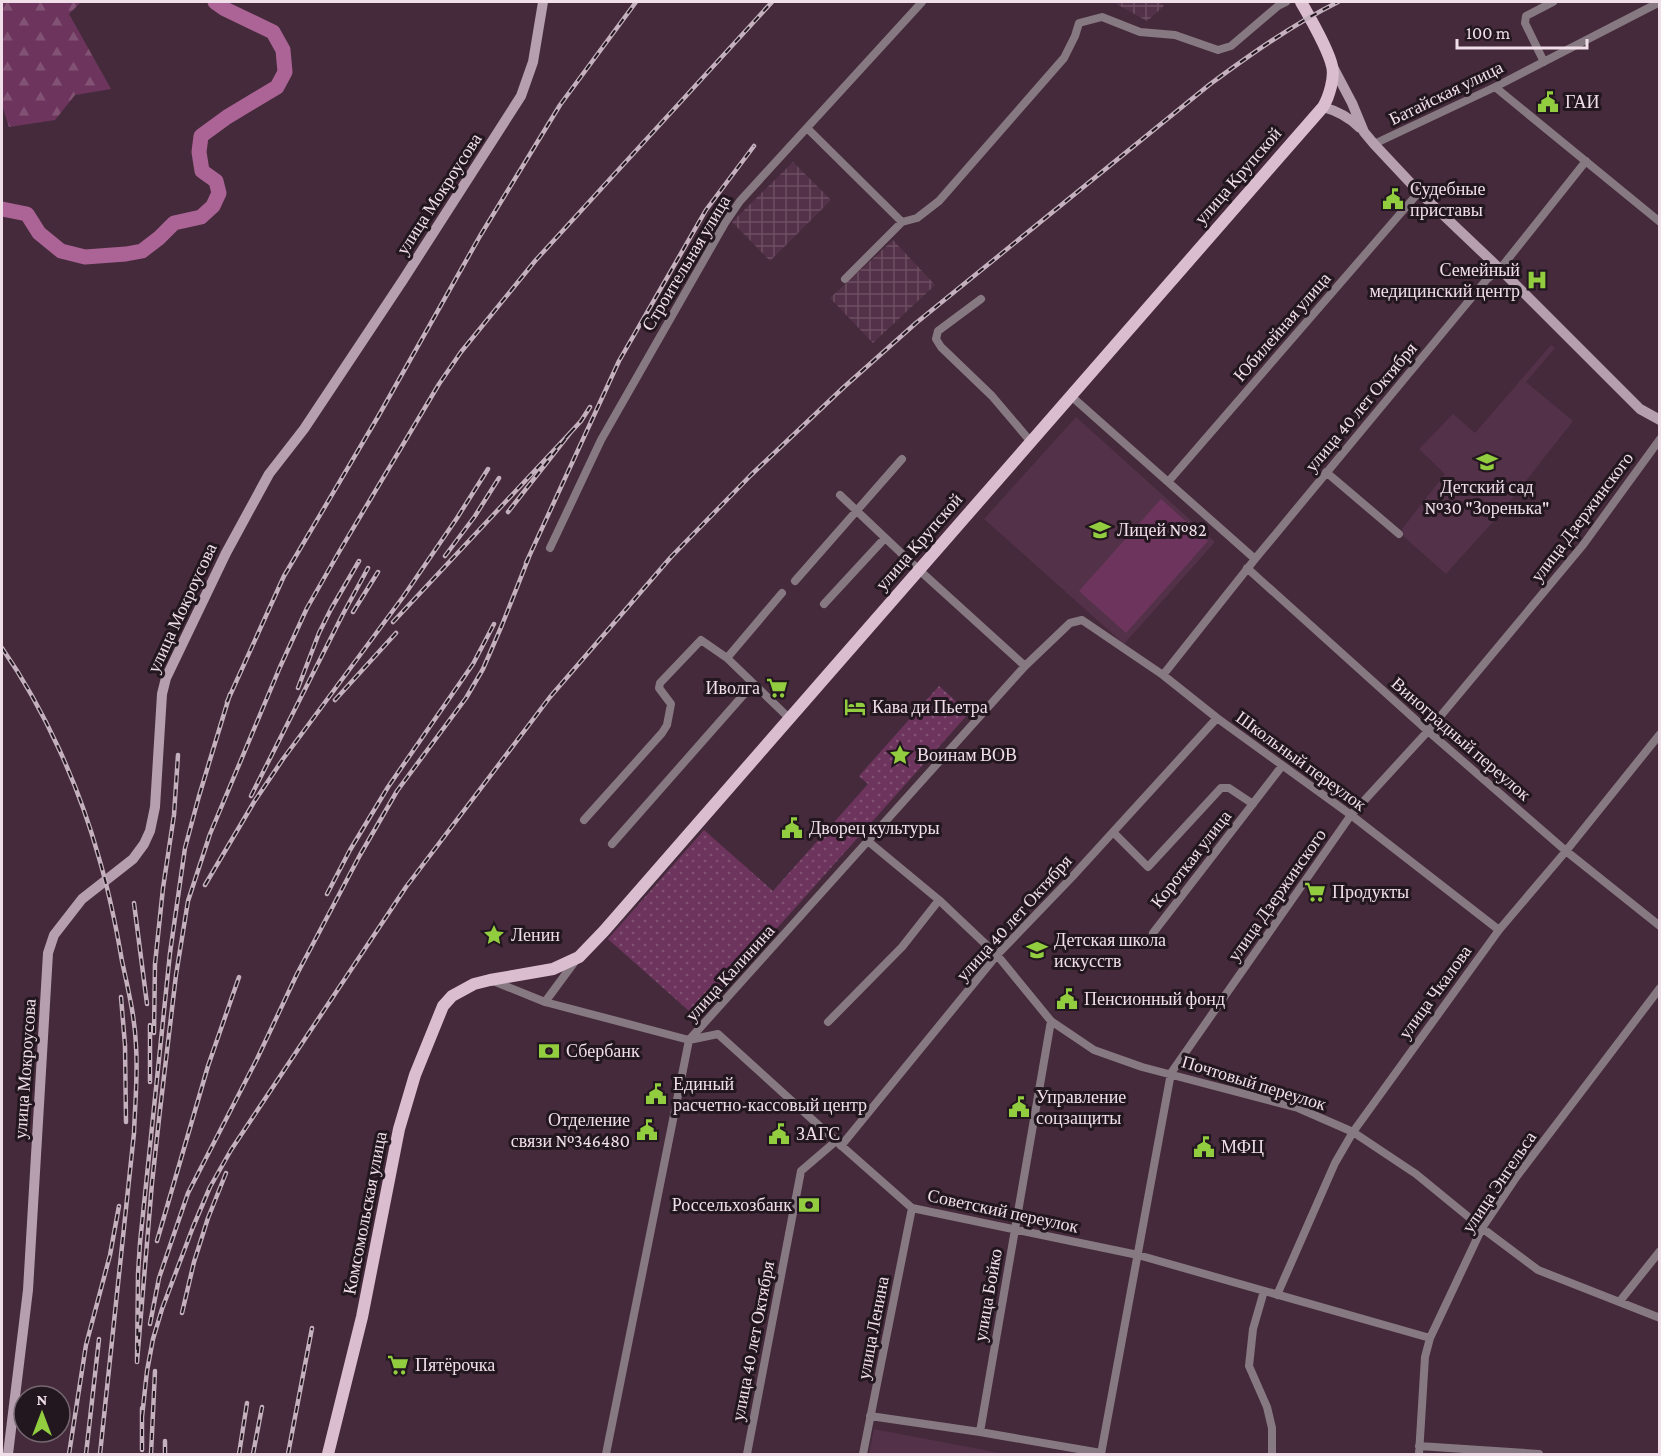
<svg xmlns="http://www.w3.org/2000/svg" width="1661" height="1456" font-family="'Crimson Pro',serif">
	<defs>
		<pattern id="industrial-grid" width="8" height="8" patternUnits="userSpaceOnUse" patternTransform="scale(1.5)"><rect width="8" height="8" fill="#533148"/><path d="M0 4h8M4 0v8" fill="none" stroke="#6c4e62"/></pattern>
		<pattern id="grass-dots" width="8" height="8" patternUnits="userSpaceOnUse" patternTransform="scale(1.5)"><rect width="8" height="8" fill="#6d355d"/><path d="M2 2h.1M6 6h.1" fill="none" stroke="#825274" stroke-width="1.8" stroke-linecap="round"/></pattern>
		<pattern id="forest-firs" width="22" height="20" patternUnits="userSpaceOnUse" patternTransform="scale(1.5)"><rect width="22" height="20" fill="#6d355d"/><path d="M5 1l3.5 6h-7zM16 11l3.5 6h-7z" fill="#825274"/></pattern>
	</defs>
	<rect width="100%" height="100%" fill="#452a3c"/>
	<path fill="#533148" d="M 1551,345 L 1555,348 L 1526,382 L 1573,421 L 1499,515 L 1446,574 L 1404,537 L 1402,529 L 1445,474 L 1419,449 L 1453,414 L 1475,433 Z
		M 1076,417 L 1215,542 L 1124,644 L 984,519 Z
		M 874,1429 L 1005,1454 L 869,1454 Z"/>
	<path fill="url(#industrial-grid)" d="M 1113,2 L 1159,2 L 1164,6 L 1147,21 Z
		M 793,162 L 831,200 L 770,261 L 732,222 Z
		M 893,240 L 935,285 L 873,343 L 830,298 Z"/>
	<path fill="url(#grass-dots)" d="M 939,686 L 969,713 L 697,1018 L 608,939 L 704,830 L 773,891 L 868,784 L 859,776 Z"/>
	<path fill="url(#forest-firs)" d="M 2,2 L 81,2 L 69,14 L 111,89 L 75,95 L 55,120 L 9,127 L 2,105 Z"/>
	<path fill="#6d355d" d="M 1161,499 L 1208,541 L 1126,633 L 1079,591 Z"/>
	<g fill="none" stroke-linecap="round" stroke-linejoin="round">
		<path stroke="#ab6495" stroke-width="15" d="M 2,209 L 27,214 L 39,233 L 61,251 L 85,257 L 126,254 L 142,251 L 159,238 L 174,223 L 201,217 L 213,206 L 219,193 L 216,181 L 202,171 L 199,152 L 201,136 L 227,117 L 277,87 L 285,72 L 283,50 L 273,32 L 225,9 L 215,2"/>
		<path stroke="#877982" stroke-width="8" d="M 1544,62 L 1525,23 L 1526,16 L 1553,2
			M 1495,87 L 1660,222
			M 807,128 L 902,222
			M 1374,144 L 1495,87 L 1660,2
			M 845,279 L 902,222 L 917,218 L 939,201 L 1064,58 L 1075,36 L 1079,23 L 1102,17 L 1140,32 L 1175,35 L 1218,50 L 1231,46 L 1278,6 L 1286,2
			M 981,299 L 938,331 L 936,339 L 941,347 L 992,396 L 1031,442
			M 1071,396 L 1255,559
			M 1326,472 L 1399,534
			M 1168,482 L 1419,192
			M 840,495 L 918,569 L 1025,666
			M 550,548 L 601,440 L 725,223 L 740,201 L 922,2
			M 1247,568 L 1428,731 L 1566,851 L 1660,926
			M 795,581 L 902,459
			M 824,604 L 885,538
			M 727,658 L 782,593
			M 1163,675 L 1255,559 L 1487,279 L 1500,269 L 1586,161
			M 584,820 L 662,733 L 667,725 L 671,704 L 659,688 L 660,683 L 701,640 L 727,658 L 789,718
			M 1113,832 L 1148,867 L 1221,788 L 1229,788 L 1253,804
			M 869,842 L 939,900 L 997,955 L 1051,1021 L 1094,1050 L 1142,1067 L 1298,1108 L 1353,1132 L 1416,1174 L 1482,1228 L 1538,1270 L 1660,1318
			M 612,844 L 753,684
			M 1153,933 L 1282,766
			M 493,981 L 545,1002 L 689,1040 L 718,1034 L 836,1141 L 912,1208 L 1138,1255 L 1430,1338
			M 545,1002 L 576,960
			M 828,1022 L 902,947 L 939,900
			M 841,1146 L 997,955 L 1072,877 L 1217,718
			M 1264,1291 L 1253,1329 L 1249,1366 L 1267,1407 L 1272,1428 L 1272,1454
			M 1277,1295 L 1335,1163 L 1353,1132 L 1499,930 L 1566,851 L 1660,734
			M 1620,1301 L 1660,1251
			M 870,1416 L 980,1432 L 1101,1453
			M 980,1432 L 1051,1021
			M 1419,1446 L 1539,1454
			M 606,1454 L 689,1040 L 1025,666 L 1070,623 L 1082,620 L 1163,675 L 1217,718 L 1351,815 L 1499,930
			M 747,1454 L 801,1171 L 836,1141
			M 863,1454 L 912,1208
			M 1101,1454 L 1171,1073 L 1351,815 L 1428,731 L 1583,545 L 1660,439
			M 1419,1454 L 1425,1357 L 1430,1338 L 1482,1228 L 1517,1176 L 1660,988"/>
		<path stroke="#b69fae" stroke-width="10" d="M 1333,67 L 1352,103 L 1364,132 L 1374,144 L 1419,192 L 1500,269 L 1640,409 L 1660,420
			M 1323,107 C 1338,111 1349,117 1360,128
			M 8,1454 L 28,1290 L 48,953 L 54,935 L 82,899 L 133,859 L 144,844 L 150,831 L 155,807 L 162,694 L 166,678 L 226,553 L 269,474 L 304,429 L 403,280 L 521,96 L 533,62 L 543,2"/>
		<path stroke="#dbbdd0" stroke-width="12" d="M 328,1454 L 362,1317 L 399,1129 L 415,1075 L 443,1006 L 452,996 L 474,984 L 490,980 L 553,969 L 579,957 L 604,931 L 1323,107 C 1329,97 1335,77 1332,66 C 1328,48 1310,18 1301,2"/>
		<defs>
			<path id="rail" d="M 570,433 L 581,421 L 590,407
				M 445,556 L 475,516 L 499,478
				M 526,563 L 619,361 L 706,210 L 754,146
				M 353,612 L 378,572
				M 393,622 L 570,433 L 508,512
				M 2,648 C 45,710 79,786 99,858 C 109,892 116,926 122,961 C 128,989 135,1017 136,1046 C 138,1075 135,1104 134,1133 L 100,1454
				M 298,688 L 319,633 L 331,609 L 359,561
				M 230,694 L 199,796 L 185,848 L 170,953 L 140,1243 L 138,1274 L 137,1362 L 152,1183 L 160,1110 L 176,975 L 188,901 L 210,834 L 280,667 L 307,608 L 339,552 L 439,384 L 461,352 L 535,261 L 772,2
				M 335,700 L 396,633
				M 227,702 L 284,576 L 379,415 L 480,236 L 560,105 L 636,2
				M 251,796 L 343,614 L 368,568
				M 205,885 L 254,802 L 283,759 L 403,597 L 457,518 L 488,469
				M 327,894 L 350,850 L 388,787 L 473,664 L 494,624
				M 134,903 L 147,1004
				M 121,997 L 125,1045 L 126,1122
				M 150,1025 L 150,1082
				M 154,1033 L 155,964 L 163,888 L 174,815 L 178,755
				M 157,1241 L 208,1066 L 239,977
				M 182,1313 L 194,1262 L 208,1218 L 226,1173
				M 150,1324 L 159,1278 L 188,1193 L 257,1059 L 297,974 L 360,855 L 397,791 L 466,698 L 483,669 L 502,625 L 529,557
				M 142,1417 L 147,1371 L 153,1339 L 162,1309 L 193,1227 L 210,1187 L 231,1150 L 406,887 L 550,697 L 671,557 L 751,475 L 844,387 L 916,323 L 1209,85 C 1251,54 1292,25 1338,2
				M 142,1450 L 142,1408
				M 69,1454 L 86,1345 L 110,1255 L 119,1206
				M 86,1454 L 99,1339
				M 151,1454 L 155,1371
				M 165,1454 L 165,1441
				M 239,1454 L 247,1403
				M 253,1454 L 262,1407
				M 288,1454 L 312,1328"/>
		</defs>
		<use href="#rail" stroke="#c5b1be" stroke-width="4.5"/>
		<use href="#rail" stroke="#23171f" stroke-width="2" stroke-dasharray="7" stroke-linecap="butt"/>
	</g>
	<defs>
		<symbol id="civic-bare" viewBox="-9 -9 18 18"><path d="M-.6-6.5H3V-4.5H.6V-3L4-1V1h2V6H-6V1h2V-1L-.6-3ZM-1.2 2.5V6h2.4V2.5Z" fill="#91cd3f" stroke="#23171f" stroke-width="2.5" paint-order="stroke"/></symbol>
		<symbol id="hospital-bare" viewBox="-9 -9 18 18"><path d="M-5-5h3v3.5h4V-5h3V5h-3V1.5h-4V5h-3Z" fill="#91cd3f" stroke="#23171f" stroke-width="2.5" paint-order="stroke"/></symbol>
		<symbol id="school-bare" viewBox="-9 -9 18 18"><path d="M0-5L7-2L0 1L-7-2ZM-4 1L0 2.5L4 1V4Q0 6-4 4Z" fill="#91cd3f" stroke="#23171f" stroke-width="2.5" paint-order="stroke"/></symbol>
		<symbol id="supermarket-bare" viewBox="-9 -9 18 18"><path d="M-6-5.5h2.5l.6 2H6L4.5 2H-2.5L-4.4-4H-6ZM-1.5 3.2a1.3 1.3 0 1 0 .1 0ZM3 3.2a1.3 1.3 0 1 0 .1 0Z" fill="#91cd3f" stroke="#23171f" stroke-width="2.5" paint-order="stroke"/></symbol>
		<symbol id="hotel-bare" viewBox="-9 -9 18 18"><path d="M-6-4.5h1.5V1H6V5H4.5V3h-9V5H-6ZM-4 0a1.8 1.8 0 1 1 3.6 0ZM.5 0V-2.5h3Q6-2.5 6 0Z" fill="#91cd3f" stroke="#23171f" stroke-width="2.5" paint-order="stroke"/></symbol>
		<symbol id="sight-bare" viewBox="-9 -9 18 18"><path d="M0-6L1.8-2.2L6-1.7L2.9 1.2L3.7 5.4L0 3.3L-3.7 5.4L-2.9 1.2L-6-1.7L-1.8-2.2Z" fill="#91cd3f" stroke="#23171f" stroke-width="2.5" paint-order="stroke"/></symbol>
		<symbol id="bank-bare" viewBox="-9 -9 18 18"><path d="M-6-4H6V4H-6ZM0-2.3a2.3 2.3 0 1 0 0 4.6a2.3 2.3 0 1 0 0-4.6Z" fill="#91cd3f" stroke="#23171f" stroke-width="2.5" paint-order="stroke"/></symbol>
	</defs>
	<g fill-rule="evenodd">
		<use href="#civic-bare" x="1533" y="87" width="30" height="30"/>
		<use href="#civic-bare" x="1378" y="184" width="30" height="30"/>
		<use href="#hospital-bare" x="1522" y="265" width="30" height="30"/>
		<use href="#school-bare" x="1472" y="447" width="30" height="30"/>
		<use href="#school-bare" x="1085" y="515" width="30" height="30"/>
		<use href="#supermarket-bare" x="762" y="673" width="30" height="30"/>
		<use href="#hotel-bare" x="840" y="692" width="30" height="30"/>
		<use href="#sight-bare" x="885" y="740" width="30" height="30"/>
		<use href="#civic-bare" x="777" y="813" width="30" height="30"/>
		<use href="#supermarket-bare" x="1300" y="877" width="30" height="30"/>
		<use href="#sight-bare" x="479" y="920" width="30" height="30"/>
		<use href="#school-bare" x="1022" y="935" width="30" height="30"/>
		<use href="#civic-bare" x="1052" y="984" width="30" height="30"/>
		<use href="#bank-bare" x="534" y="1036" width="30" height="30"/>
		<use href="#civic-bare" x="641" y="1079" width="30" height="30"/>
		<use href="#civic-bare" x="1004" y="1092" width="30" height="30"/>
		<use href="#civic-bare" x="632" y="1115" width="30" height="30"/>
		<use href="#civic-bare" x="764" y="1119" width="30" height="30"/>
		<use href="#civic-bare" x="1189" y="1132" width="30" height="30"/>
		<use href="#bank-bare" x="794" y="1190" width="30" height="30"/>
		<use href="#supermarket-bare" x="383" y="1350" width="30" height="30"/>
	</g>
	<g text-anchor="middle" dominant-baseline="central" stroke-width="6" stroke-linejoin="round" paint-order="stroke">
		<g font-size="18" fill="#f0dee9" stroke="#23171f">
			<text transform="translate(1446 93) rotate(-26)">Батайская улица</text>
			<text transform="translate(1238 176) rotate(-49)">улица Крупской</text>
			<text transform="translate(439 194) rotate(-57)">улица Мокроусова</text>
			<text transform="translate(686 263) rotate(-59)">Строительная улица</text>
			<text transform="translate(1282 327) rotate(-49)">Юбилейная улица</text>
			<text transform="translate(1361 407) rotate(-50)">улица 40 лет Октября</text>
			<text transform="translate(1582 517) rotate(-53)">улица Дзержинского</text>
			<text transform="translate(919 542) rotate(-49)">улица Крупской</text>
			<text transform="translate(182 608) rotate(-65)">улица Мокроусова</text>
			<text transform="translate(1461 739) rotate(41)">Виноградный переулок</text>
			<text transform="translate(1301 761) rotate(36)">Школьный переулок</text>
			<text transform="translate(1191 859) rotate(-52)">Короткая улица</text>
			<text transform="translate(1277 895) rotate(-55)">улица Дзержинского</text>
			<text transform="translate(1014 918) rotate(-48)">улица 40 лет Октября</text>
			<text transform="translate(730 973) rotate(-48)">улица Калинина</text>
			<text transform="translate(1435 992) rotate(-54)">улица Чкалова</text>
			<text transform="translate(25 1069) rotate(-86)">улица Мокроусова</text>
			<text transform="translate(1254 1083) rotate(17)">Почтовый переулок</text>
			<text transform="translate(1499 1182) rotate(-56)">улица Энгельса</text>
			<text transform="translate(1003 1211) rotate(12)">Советский переулок</text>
			<text transform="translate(365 1213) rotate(-79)">Комсомольская улица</text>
			<text transform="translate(988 1295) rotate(-80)">улица Бойко</text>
			<text transform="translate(873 1328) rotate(-79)">улица Ленина</text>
			<text transform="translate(753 1341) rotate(-79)">улица 40 лет Октября</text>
		</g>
		<g font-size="18" fill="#f0dee9" stroke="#23171f" text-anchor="start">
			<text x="1565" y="102">ГАИ</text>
			<text x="1410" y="189">Судебные<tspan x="1410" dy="21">приставы</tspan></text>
			<text x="1520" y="270" text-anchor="end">Семейный<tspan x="1520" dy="21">медицинский центр</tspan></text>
			<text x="1487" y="487" text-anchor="middle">Детский сад<tspan x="1487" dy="21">№30 "Зоренька"</tspan></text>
			<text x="1117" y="530">Лицей №82</text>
			<text x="760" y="688" text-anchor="end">Иволга</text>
			<text x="872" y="707">Кава ди Пьетра</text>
			<text x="917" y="755">Воинам ВОВ</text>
			<text x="809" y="828">Дворец культуры</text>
			<text x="1332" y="892">Продукты</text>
			<text x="511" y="935">Ленин</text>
			<text x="1054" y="940">Детская школа<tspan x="1054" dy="21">искусств</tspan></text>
			<text x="1084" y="999">Пенсионный фонд</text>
			<text x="566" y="1051">Сбербанк</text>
			<text x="673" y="1084">Единый<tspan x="673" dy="21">расчетно-кассовый центр</tspan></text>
			<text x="1036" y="1097">Управление<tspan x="1036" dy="21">соцзащиты</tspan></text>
			<text x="630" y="1120" text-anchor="end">Отделение<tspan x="630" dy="21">связи №346480</tspan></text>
			<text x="796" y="1134">ЗАГС</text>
			<text x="1221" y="1147">МФЦ</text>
			<text x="792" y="1205" text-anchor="end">Россельхозбанк</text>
			<text x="415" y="1365">Пятёрочка</text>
		</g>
	</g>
	<rect width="1661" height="1456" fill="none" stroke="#f0dee9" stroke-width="6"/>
	<g transform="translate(42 1414)"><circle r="28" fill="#23171f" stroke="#756770" stroke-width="1.5"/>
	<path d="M0-4.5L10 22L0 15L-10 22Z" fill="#91cd3f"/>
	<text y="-9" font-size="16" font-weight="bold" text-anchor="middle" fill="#f0dee9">N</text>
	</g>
	<path d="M1457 39v9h130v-9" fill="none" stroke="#f0dee9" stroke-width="3"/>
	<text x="1466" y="39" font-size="18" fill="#f0dee9" stroke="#23171f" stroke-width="4.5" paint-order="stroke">100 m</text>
</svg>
